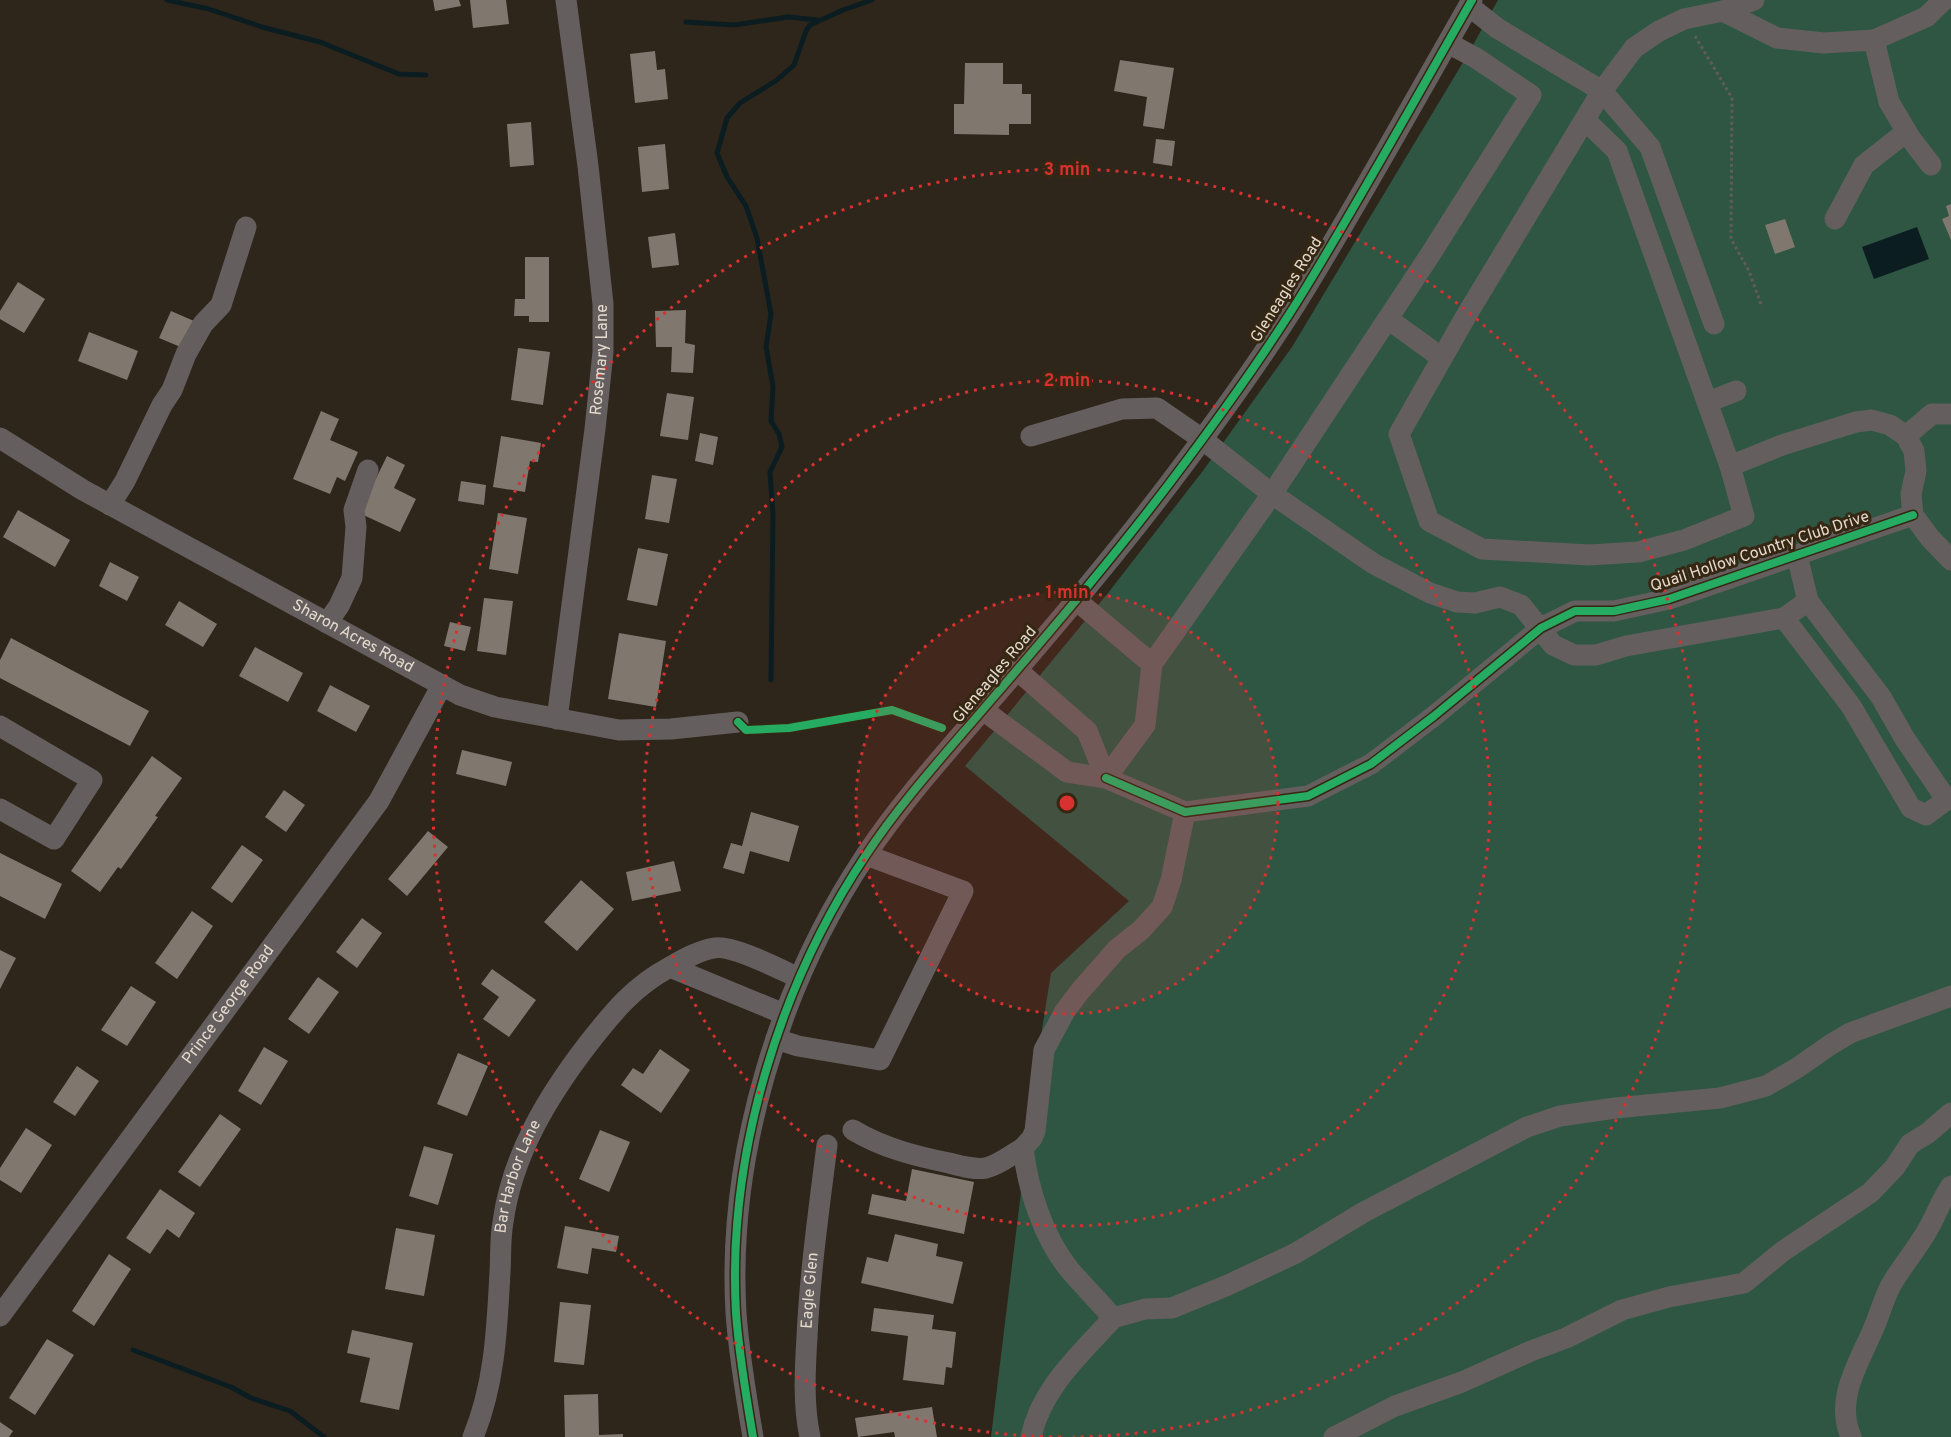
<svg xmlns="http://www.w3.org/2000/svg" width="1951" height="1437" font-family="Overpass,sans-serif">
	<rect width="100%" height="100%" fill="#2e261b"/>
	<path fill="#2e5643" d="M 1498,0 L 1951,0 L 1951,1437 L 991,1437 L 1022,1184 L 1023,1148 L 1051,973 L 1129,901 L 965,766 L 1108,593 L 1202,472 L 1292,347 L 1468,54 Z"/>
	<path fill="#0b1d21" d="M 1917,227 L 1929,259 L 1874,279 L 1862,247 Z"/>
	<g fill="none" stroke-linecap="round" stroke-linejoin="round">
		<path stroke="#0b1d21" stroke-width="5" d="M 167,0 L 209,9 L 262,27 L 320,42 L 399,74 L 426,75
			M 686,22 L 734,25 L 788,17 L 818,20
			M 771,680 L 773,515 L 770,472 L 782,447 L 779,434 L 771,421 L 773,386 L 766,347 L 771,314 L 757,238 L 746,206 L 727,177 L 717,153 L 727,118 L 740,103 L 777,80 L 794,65 L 806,31 L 810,25 L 843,10 L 872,0
			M 133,1350 L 231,1387 L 251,1398 L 290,1411 L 324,1437"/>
	</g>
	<path fill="#80786f" d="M 433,0 L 459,0 L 461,6 L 435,11 Z
		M 470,0 L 506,0 L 509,24 L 473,28 Z
		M 655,51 L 657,70 L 665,69 L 668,99 L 635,103 L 630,54 Z
		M 1120,60 L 1174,68 L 1164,129 L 1143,126 L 1147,97 L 1114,91 Z
		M 965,63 L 1003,63 L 1003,84 L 1022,84 L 1022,94 L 1031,94 L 1031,124 L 1009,124 L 1009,135 L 954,134 L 954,104 L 964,104 Z
		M 531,122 L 534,165 L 510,167 L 507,124 Z
		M 1156,139 L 1175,141 L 1172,166 L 1153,163 Z
		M 665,144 L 669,189 L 642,192 L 638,147 Z
		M 1951,204 L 1951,240 L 1942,219 L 1949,216 L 1946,206 Z
		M 1785,219 L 1795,247 L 1775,254 L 1765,225 Z
		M 675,233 L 679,265 L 652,268 L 648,237 Z
		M 525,257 L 549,257 L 549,322 L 529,322 L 529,316 L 514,316 L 515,299 L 525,299 Z
		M 18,282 L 45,299 L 24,333 L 0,319 L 0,311 Z
		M 686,310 L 685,343 L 695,345 L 693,373 L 671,372 L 672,347 L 656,347 L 655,311 Z
		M 171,311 L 194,321 L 183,348 L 159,338 Z
		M 89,332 L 138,351 L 127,380 L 78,361 Z
		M 518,348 L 550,352 L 543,405 L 511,400 Z
		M 667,393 L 694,397 L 688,440 L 660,436 Z
		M 321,411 L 339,419 L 330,440 L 358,452 L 345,481 L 337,477 L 330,494 L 293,479 Z
		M 700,433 L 718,437 L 713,465 L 695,461 Z
		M 501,436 L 541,443 L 538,462 L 530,461 L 525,492 L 493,487 Z
		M 387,456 L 405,465 L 394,488 L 416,499 L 400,532 L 359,513 Z
		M 652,475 L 677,479 L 669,523 L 645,519 Z
		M 461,481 L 486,485 L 484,505 L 458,501 Z
		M 18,510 L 70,540 L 55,567 L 3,537 Z
		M 498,513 L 527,518 L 518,574 L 489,569 Z
		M 638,548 L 668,554 L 657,606 L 627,600 Z
		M 110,562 L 139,577 L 127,601 L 99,586 Z
		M 484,598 L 513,601 L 506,655 L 477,651 Z
		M 179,601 L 217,624 L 203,647 L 165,625 Z
		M 450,622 L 471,627 L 465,651 L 444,646 Z
		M 619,633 L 666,641 L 656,707 L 608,699 Z
		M 11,638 L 149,711 L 130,746 L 0,678 L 0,660 Z
		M 255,647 L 303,673 L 288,702 L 239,676 Z
		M 330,685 L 370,706 L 356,732 L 317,711 Z
		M 462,750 L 512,762 L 506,786 L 456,774 Z
		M 152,756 L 182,778 L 155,816 L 158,817 L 121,869 L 118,867 L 100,892 L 71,871 Z
		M 284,790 L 305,805 L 286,832 L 265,817 Z
		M 751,812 L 799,826 L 789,862 L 750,851 L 744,874 L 723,868 L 731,843 L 742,846 Z
		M 428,831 L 448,847 L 407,896 L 388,879 Z
		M 242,845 L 263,860 L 232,903 L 211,888 Z
		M 0,853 L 62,884 L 45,919 L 0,896 Z
		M 674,861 L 681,891 L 632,901 L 626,872 Z
		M 581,880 L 614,909 L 577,951 L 544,922 Z
		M 192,911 L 213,926 L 177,979 L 155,963 Z
		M 362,918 L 382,933 L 357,968 L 336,952 Z
		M 0,950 L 16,958 L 0,989 Z
		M 492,969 L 536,1000 L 509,1037 L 483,1019 L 499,997 L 481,984 Z
		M 318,977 L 339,992 L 309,1034 L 288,1019 Z
		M 131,986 L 156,1002 L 127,1046 L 101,1030 Z
		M 264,1047 L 288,1061 L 261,1105 L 238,1091 Z
		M 660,1049 L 690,1070 L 661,1113 L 621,1085 L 633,1068 L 643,1074 Z
		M 458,1053 L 488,1066 L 467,1116 L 437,1104 Z
		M 77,1066 L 99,1081 L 75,1116 L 53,1102 Z
		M 220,1114 L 241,1129 L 200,1187 L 178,1172 Z
		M 26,1128 L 52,1145 L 21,1193 L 0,1180 L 0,1168 Z
		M 600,1130 L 630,1142 L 609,1192 L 579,1179 Z
		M 424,1146 L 453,1154 L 438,1205 L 409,1196 Z
		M 912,1169 L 974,1182 L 964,1234 L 868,1214 L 872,1194 L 906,1201 Z
		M 160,1189 L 195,1213 L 179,1238 L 167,1229 L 150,1254 L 126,1238 Z
		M 565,1226 L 619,1236 L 616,1252 L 592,1248 L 588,1274 L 557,1268 Z
		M 396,1228 L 435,1235 L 424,1296 L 385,1289 Z
		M 895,1234 L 938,1244 L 936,1256 L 963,1262 L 953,1304 L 861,1283 L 867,1257 L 888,1262 Z
		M 109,1254 L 131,1269 L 94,1326 L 72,1311 Z
		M 560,1302 L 591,1305 L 584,1365 L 554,1362 Z
		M 874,1308 L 934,1315 L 932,1329 L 956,1332 L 952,1368 L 946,1367 L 944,1385 L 903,1380 L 908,1336 L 871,1331 Z
		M 352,1330 L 413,1343 L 399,1410 L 360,1402 L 370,1358 L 347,1353 Z
		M 47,1339 L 74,1355 L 35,1415 L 9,1398 Z
		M 598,1394 L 599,1435 L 623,1434 L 623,1437 L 565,1437 L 564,1395 Z
		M 932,1407 L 937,1437 L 895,1437 L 894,1432 L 858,1437 L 855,1418 Z
		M 0,1422 L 13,1431 L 9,1437 L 0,1437 Z"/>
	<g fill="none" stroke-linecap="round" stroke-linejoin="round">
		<path stroke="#615c57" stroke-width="3" stroke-dasharray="3 3" stroke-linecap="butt" d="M 1695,36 L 1732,98 L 1731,239 L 1749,271 L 1762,307"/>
		<g stroke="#645f5e" stroke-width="21">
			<path d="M 1469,6 L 1497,28 L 1602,91 L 1650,147 L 1714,324"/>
			<path d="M 1723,11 L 1754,0"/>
			<path d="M 1874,40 L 1926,17 L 1944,0"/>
			<path d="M 1448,43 L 1476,58 L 1531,95 L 1428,258 L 1272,494 L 1152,664 L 1145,725 L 1106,778 L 1185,812 L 1308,796 L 1371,764 L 1434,716 L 1541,628 L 1575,611 L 1614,611 L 1669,599 L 1913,515"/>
			<path d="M 1585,120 L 1617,151 L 1730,466"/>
			<path d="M 1931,165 L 1911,139 L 1889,102 L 1874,40 L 1824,43 L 1777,38 L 1723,11 L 1684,19 L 1659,31 L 1634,48 L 1602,91 L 1466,316 L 1399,434 L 1429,521 L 1482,549 L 1589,555 L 1638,552 L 1684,540 L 1744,516 L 1730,466 L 1782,445 L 1856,422 L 1872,420 L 1890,425 L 1906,436 L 1914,451 L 1916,471 L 1911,494 L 1913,515 L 1930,538 L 1951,560"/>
			<path d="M 1835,219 L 1864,165 L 1906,132"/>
			<path d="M 1388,319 L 1442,358"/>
			<path d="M 1708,402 L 1736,391"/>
			<path d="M 1031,436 L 1122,409 L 1157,408 L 1202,439 L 1272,494 L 1374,564 L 1430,593 L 1457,602 L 1475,603 L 1500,597 L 1521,605 L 1553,645 L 1574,655 L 1596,655 L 1626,646 L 1784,618 L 1808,601"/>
			<path d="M 1906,436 L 1932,414 L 1951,414"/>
			<path id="s1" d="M 0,438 L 83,490 L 460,695 L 495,707 L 619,730 L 671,729 L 738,722"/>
			<path d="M 110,505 L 125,481 L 162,405 L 172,390 L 186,354 L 203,324 L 221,305 L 246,227"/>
			<path d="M 1076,600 L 1152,664"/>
			<path d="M 1784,618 L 1851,706 L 1911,808 L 1926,815 L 1949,798 L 1942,793 L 1905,739 L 1881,697 L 1808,601 L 1797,555"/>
			<path d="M 327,623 L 339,606 L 352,578 L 356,527 L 354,510 L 368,470"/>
			<path d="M 983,710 L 1067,772 L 1106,778 L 1087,731 L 1017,670"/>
			<path id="s2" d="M 557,719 L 595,429 L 603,352 L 603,304 L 588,166 L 566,0"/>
			<path d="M 0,726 L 92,780 L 54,839 L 0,809"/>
			<path d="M 1185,812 L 1171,880 L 1162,907 L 1141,930 L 1117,949 L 1081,990 L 1065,1011 L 1044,1050 L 1035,1131 L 1032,1138 L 1023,1148 C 1028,1189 1043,1237 1069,1269 C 1083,1286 1099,1301 1113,1318 L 1145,1309 L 1172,1308 L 1228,1285 L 1296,1253 L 1364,1212 L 1527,1127 L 1560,1116 L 1615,1108 L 1720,1098 L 1766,1086 L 1797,1068 L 1830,1045 L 1850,1033 L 1951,996"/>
			<path d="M 784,1014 L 670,967 C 684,959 698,951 714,948 C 732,944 781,970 799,978"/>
			<path d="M 776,1039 L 798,1046 L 880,1060 L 963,891 L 866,855"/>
			<path d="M 853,1130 C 883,1148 915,1156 949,1163 C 961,1166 973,1170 986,1168 C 999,1165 1011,1155 1023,1148"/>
			<path id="s3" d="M 0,1316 L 379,801 L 442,685"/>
			<path id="s4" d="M 473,1437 C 495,1384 497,1328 500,1272 C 501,1256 500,1238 503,1222 C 512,1155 548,1096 588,1044 C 613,1012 634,986 670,967"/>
			<path d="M 753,1437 C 746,1396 739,1355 736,1313 C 727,1156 779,985 866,855 C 901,802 945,754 986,706 C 1055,626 1124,545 1187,460 C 1228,405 1269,348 1305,289 C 1363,194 1417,96 1472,0"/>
			<path id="s5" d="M 810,1437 C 803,1405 805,1369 807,1337 C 810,1272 819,1209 827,1145"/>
			<path d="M 1031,1437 C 1041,1388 1081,1354 1113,1318"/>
			<path d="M 1334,1437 L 1395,1406 L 1462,1382 L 1531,1351 L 1566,1338 L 1622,1310 L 1669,1297 L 1744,1283 L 1783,1251 L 1870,1193 L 1895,1167 L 1910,1144 L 1928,1133 L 1951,1113"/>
			<path d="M 1851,1437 C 1835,1400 1857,1366 1872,1332 C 1879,1317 1883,1300 1891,1285 C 1902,1266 1916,1250 1927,1231 C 1936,1216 1941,1200 1951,1186"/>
		</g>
		<defs>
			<path id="cycleway" d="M 738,722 L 746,730 L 789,728 L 892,710 L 942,728
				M 1106,778 L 1185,812 L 1308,796 L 1371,764 L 1434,716 L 1541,628 L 1575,611 L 1614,611 L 1669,599 L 1913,515
				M 753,1437 C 746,1396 739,1355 736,1313 C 727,1156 779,985 866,855 C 901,802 945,754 986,706 C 1055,626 1124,545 1187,460 C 1228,405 1269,348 1305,289 C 1363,194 1417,96 1472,0"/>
		</defs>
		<use href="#cycleway" stroke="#362713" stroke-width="11"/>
		<use href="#cycleway" stroke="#26ab63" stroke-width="8"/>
	</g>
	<circle cx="1067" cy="803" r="211" fill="#d73130" fill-opacity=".12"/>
	<g fill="none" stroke="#d73130" stroke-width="3" stroke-dasharray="3 6">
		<circle cx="1067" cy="803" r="211"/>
		<circle cx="1067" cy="803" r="423"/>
		<path d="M1061 1437A634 634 0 1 1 1073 1437"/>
	</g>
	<g text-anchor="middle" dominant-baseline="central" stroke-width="6" stroke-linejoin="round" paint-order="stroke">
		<g font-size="16" fill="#e5dace" stroke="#362713">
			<text transform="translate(1287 290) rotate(-58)">Gleneagles Road</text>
			<text stroke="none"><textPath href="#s2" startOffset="362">Rosemary Lane</textPath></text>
			<text transform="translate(1760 552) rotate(-18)">Quail Hollow Country Club Drive</text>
			<text stroke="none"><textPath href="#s1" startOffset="405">Sharon Acres Road</textPath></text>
			<text transform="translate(995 675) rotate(-50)">Gleneagles Road</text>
			<text stroke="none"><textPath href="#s3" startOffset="386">Prince George Road</textPath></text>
			<text stroke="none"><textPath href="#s4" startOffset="266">Bar Harbor Lane</textPath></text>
			<text stroke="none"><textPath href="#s5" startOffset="147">Eagle Glen</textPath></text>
		</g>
	</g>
	<circle cx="1067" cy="803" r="9" fill="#d73130" stroke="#362713" stroke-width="3"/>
	<g font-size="18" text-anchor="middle" font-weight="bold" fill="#d73130" stroke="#362713" stroke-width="6" stroke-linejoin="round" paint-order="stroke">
		<text x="1067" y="175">3 min</text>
		<text x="1067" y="386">2 min</text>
		<text x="1067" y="598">1 min</text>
	</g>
</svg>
